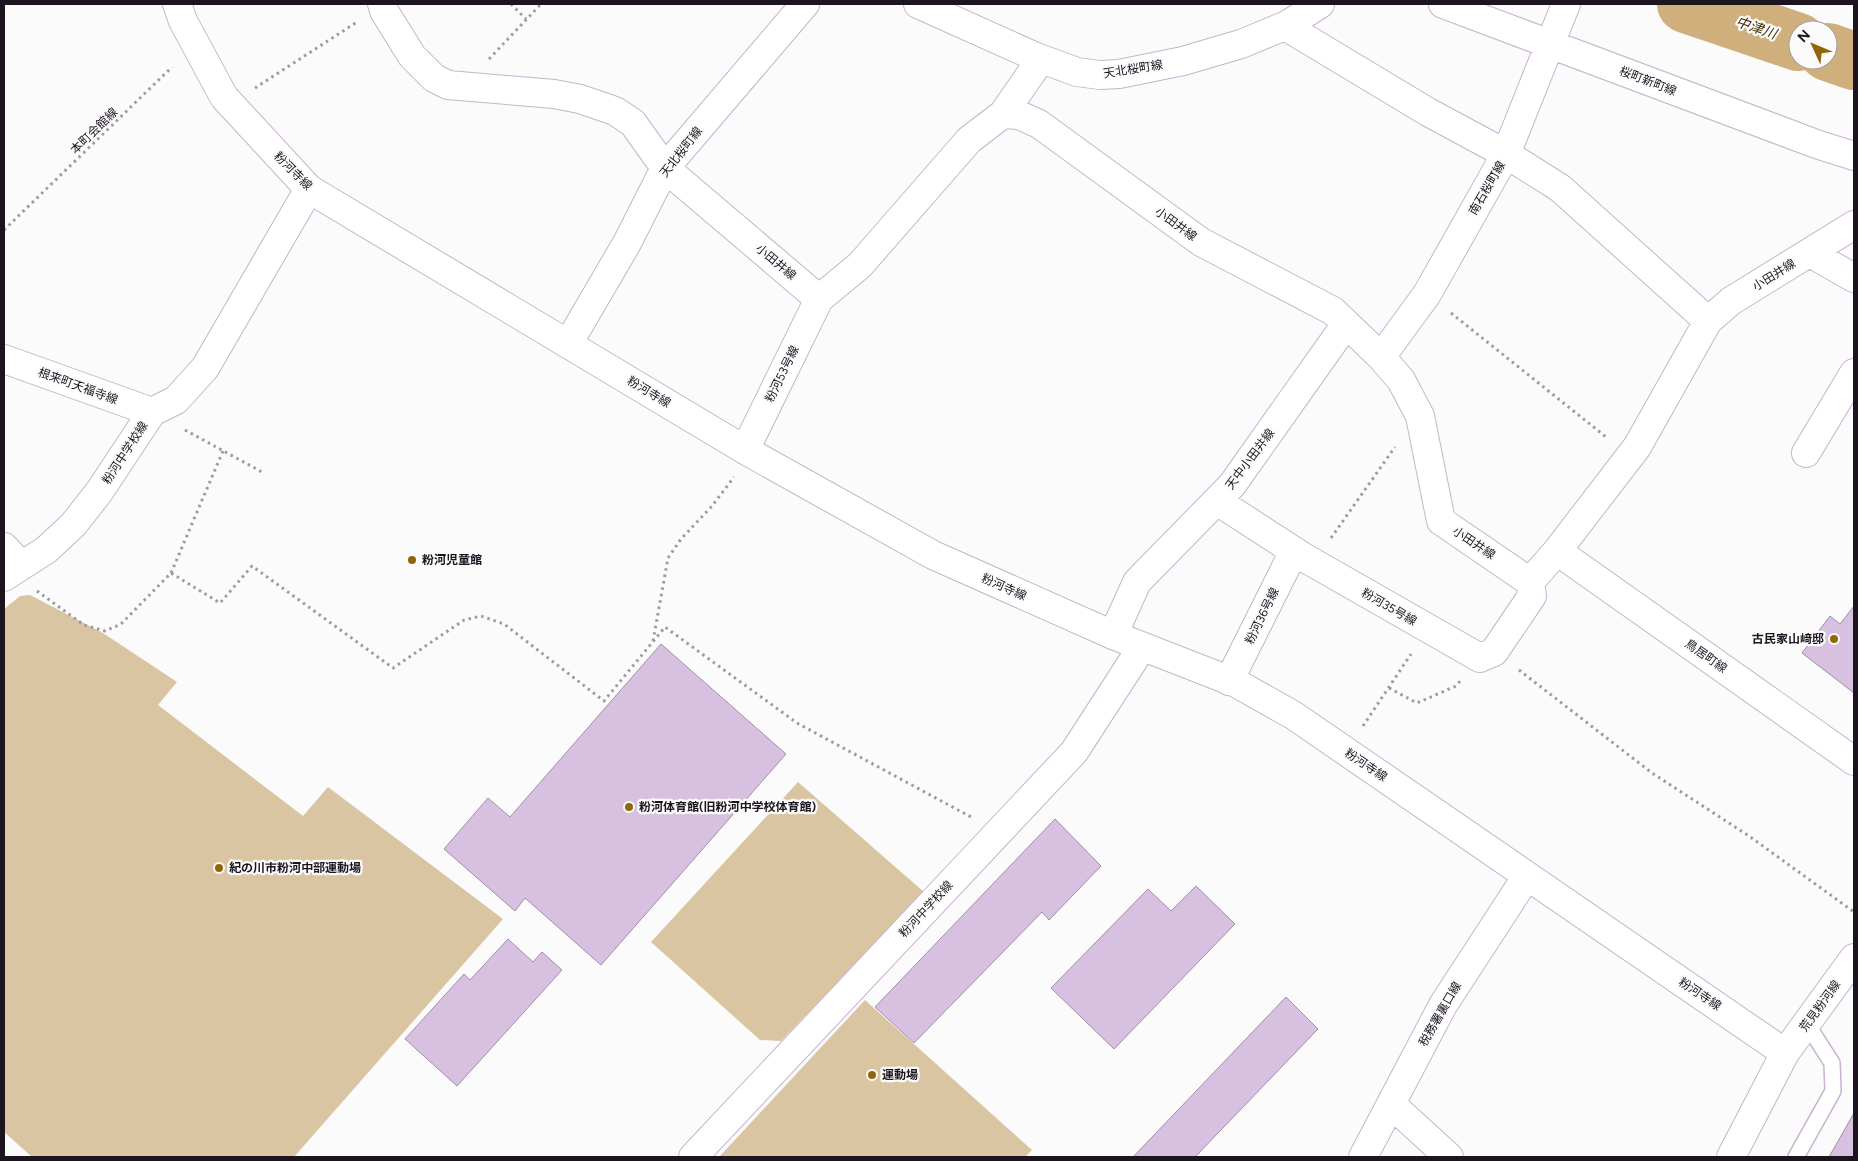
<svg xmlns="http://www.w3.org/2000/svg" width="1858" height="1161" font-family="Figtree,'Noto Sans JP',sans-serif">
	<rect width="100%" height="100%" fill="#fbfbfb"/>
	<path fill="#dac5a2" d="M 30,595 L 103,633 L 177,682 L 158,705 L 303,816 L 328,787 L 503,919 L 294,1157 L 32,1157 L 4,1132 L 4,609 L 20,596 Z
		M 798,782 L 924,892 L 781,1041 L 760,1040 L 651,942 Z
		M 865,1000 L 1032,1150 L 1025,1157 L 719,1157 Z"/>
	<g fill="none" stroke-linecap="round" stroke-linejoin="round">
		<path stroke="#cfaf7c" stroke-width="58" d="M 1686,4 L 1798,42
			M 1828,52 L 1854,61"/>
	</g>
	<path fill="#d8c1e0" stroke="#a38daa" d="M 1854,606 L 1854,693 L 1802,653 L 1830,616 L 1840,624 Z
		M 661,644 L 786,754 L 601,965 L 525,898 L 515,911 L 444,849 L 488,798 L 510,817 Z
		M 1055,819 L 1101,866 L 1049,920 L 1042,912 L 914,1043 L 875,1007 Z
		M 1196,886 L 1235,924 L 1114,1049 L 1051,988 L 1148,889 L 1171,911 Z
		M 508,939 L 533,962 L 542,952 L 562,970 L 457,1086 L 405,1039 L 464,974 L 470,980 Z
		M 1286,997 L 1318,1029 L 1195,1157 L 1133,1157 Z
		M 1854,1113 L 1854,1157 L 1829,1157 Z"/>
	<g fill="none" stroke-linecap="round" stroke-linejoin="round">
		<defs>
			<path id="lane" d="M 1796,1157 L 1833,1091 L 1832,1063 L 1807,1024"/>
			<path id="street" d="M 382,4 L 384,11 L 412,56 L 434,78 L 448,85 L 554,94 L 580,99 L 615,111 L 633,123 L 665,168 L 819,299 L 860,265 L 969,140 L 1003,114 L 1019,115 L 1039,124 L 1201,242 L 1333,311 L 1381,357 L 1401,380 L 1420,416 L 1441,521 L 1530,582
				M 918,4 L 1036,57 L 1077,72 L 1100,75 L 1119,74 L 1183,61 L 1241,44 L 1287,25 L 1320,4
				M 1443,4 L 1819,145 L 1854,156
				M 1285,26 L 1428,112 L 1506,154 L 1560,188 L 1708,321
				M 1003,114 L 1041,59
				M 1810,253 L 1854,278
				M 568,344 L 627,243 L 665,168 L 805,4
				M 1381,357 L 1427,294 L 1506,154 L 1566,4
				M 4,359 L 152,412
				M 745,450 L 819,299
				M 1806,453 L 1854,373
				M 1217,501 L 1305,558 L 1480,658 L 1494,652 L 1532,596 L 1530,582
				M 4,547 L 21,565
				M 1557,551 L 1854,761
				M 4,577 L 46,550 L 73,525 L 99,492 L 152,412 L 176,400 L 205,368 L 309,189
				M 1530,582 L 1557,551 L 1637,447 L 1708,321 L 1731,301 L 1854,225
				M 1113,635 L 1137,582 L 1232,485 L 1346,324
				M 1229,681 L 1294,551
				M 1391,1104 L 1449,1157
				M 693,1157 L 1074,752 L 1142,647
				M 1363,1157 L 1443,1005 L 1527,876"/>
			<path id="secondary" d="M 177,4 L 183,21 L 224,97 L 309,189 L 745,450 L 933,555 L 1113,635 L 1236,683 L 1293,715 L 1785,1053
				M 1731,1157 L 1785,1053 L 1854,958"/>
		</defs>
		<use href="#lane" stroke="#c9b2d0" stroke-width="18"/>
		<use href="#street" stroke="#c9b2d0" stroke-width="30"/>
		<use href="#secondary" stroke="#c9b2d0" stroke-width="30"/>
		<path stroke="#9e9ba0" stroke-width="3" stroke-dasharray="2.5 4" stroke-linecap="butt" d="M 511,4 L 526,19
			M 489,59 L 541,4
			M 255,88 L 357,22
			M 4,230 L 172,67
			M 1451,313 L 1606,437
			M 185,430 L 262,472
			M 1331,538 L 1395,447
			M 171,573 L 223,451
			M 37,591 L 84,625 L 105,631 L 121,624 L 171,573 L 220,603 L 252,566 L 393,668 L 464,620 L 481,616 L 504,624 L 604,701 L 665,627 L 797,723 L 971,817
			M 653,641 L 668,558 L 681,539 L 712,506 L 734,477
			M 1519,670 L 1652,773 L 1749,836 L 1854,912
			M 1389,688 L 1417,703 L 1456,686 L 1461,680
			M 1363,726 L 1411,654"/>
		<use href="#lane" stroke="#fff" stroke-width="15"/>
		<use href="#street" stroke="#fff" stroke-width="28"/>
		<use href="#secondary" stroke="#fff" stroke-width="28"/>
	</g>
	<g fill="#90650c" stroke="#fbfbfb" stroke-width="2">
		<circle cx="412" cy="560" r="5"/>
		<circle cx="1834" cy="639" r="5"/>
		<circle cx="629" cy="807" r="5"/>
		<circle cx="219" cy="868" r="5"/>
		<circle cx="872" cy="1075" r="5"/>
	</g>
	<g text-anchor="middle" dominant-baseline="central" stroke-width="4.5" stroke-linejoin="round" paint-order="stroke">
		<g font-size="12" fill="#1c141f" stroke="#fbfbfb">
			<text transform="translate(1133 69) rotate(-9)">天北桜町線</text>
			<text transform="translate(1648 81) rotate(21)">桜町新町線</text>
			<text transform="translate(94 131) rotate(-44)">本町会館線</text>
			<text transform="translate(681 152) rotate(-52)">天北桜町線</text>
			<text transform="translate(293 171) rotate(45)">粉河寺線</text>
			<text transform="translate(1487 188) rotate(-60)">南石桜町線</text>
			<text transform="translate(1176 224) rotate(36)">小田井線</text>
			<text transform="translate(776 262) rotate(40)">小田井線</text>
			<text transform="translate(1774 275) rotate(-32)">小田井線</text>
			<text transform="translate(782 374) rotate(-64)">粉河53号線</text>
			<text transform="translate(78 386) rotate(20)">根来町天福寺線</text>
			<text transform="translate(649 392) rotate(31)">粉河寺線</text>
			<text transform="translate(125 453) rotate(-57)">粉河中学校線</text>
			<text transform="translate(1250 459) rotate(-53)">天中小田井線</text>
			<text transform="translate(1474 543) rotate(34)">小田井線</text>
			<text transform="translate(1004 587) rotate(24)">粉河寺線</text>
			<text transform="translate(1389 607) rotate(30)">粉河35号線</text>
			<text transform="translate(1262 616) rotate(-64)">粉河36号線</text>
			<text transform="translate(1706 656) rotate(35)">鳥居町線</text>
			<text transform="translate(1366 765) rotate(34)">粉河寺線</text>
			<text transform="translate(926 909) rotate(-47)">粉河中学校線</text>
			<text transform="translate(1700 994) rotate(34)">粉河寺線</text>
			<text transform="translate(1820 1006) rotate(-54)">荒見粉河線</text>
			<text transform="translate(1440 1014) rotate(-60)">税務署裏口線</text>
		</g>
		<g font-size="12" font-weight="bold" fill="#1c141f" stroke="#fbfbfb" text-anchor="start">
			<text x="422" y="560">粉河児童館</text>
			<text x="1824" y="639" text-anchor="end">古民家山﨑邸</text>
			<text x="639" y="807">粉河体育館(旧粉河中学校体育館)</text>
			<text x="229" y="868">紀の川市粉河中部運動場</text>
			<text x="882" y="1075">運動場</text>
		</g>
		<g font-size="14" font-style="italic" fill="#422c00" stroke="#fbfbfb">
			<text transform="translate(1756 28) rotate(19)">中津川</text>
		</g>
	</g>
	<rect width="1858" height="1161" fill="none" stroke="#1c141f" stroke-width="10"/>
	<g transform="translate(1813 45) rotate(314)"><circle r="24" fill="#fbfbfb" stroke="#a29fa3"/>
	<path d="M0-4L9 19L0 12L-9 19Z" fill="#90650c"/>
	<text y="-8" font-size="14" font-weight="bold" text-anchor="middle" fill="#1c141f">N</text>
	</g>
</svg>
